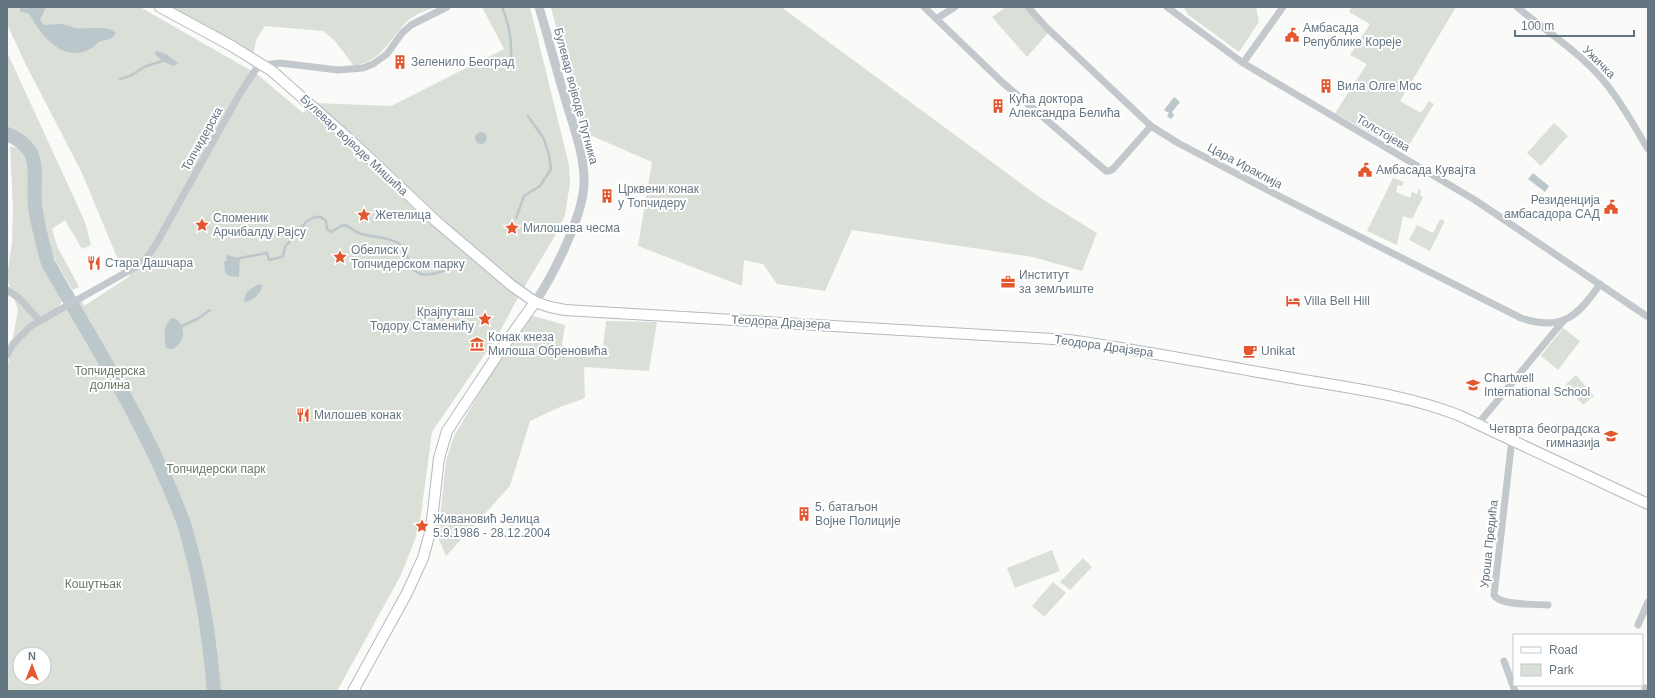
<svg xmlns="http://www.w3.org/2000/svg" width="1655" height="698" font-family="Helvetica,sans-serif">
	<rect width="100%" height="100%" fill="#fafaf8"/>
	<path fill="#dadfd7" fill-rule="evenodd" d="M 7,7 L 140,7 L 257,74 L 303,113 L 314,103 L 391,106 L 504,49 L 482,7 L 530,7 L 569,165 L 570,183 L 565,215 L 556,234 L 520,294 L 498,335 L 432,432 L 419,529 L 401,575 L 337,691 L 7,691 L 7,370 L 18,310 L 7,278 L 12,243 L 13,209 L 10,146 L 26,151 L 31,168 L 32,221 L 45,263 L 63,299 L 56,312 L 81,298 L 84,306 L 130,276 L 119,262 L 82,173 L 25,63 L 7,24 ZM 20,654 L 44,654 L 44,678 L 20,678 Z
		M 166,7 L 436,7 C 428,10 417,13 410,19 C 390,36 384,61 354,66 L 335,41 L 323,31 L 265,26 L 257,38 L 253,54 Z
		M 551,7 L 781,7 L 1042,199 L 1097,233 L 1082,271 L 1033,257 L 852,230 L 825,291 L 777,284 L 763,264 L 744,260 L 742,286 L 638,246 L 652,162 L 583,132 Z
		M 1006,7 L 1025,7 L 1048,33 L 1027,57 L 992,17 Z
		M 1184,7 L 1256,7 L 1259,22 L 1239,52 L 1187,14 Z
		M 1352,7 L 1456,7 L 1400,101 L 1421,113 L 1429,101 L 1434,104 L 1406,150 L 1394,143 L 1396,140 L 1382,131 L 1378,137 L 1335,113 L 1367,64 L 1350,55 L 1370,24 L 1349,12 Z
		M 7,52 L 85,222 L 91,245 L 82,249 L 65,220 L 52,229 L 57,246 L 79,287 L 73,290 C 62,272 48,251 42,230 C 35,204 48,156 24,139 C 19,136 13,133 8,131 Z
		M 1554,123 L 1568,136 L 1541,166 L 1527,153 Z
		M 1393,178 L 1404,182 L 1402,186 L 1398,185 L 1396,192 L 1410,198 L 1412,192 L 1417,194 L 1419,189 L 1421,190 L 1420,195 L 1423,197 L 1412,219 L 1403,216 L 1397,245 L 1367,231 Z
		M 1440,219 L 1445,221 L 1430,251 L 1409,240 L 1417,225 L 1433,233 Z
		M 530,315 L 565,325 L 561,352 L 602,356 L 606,321 L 657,322 L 649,371 L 584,367 L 585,398 L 560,407 L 530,421 L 510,486 L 446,556 L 438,537 L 446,461 L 454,436 L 512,338 Z
		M 1563,328 L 1580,341 L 1558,370 L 1541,356 Z
		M 1576,375 L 1594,396 L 1583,405 L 1565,385 Z
		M 1052,550 L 1060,571 L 1015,588 L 1007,568 Z
		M 1083,558 L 1092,567 L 1070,590 L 1060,582 Z
		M 1053,582 L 1066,593 L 1044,617 L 1032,606 Z"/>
	<path fill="#bbc7cb" d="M 20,7 L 46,7 L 40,20 L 44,25 C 50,25 55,24 60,24 C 65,24 71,27 76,28 C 88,30 105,24 116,33 L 113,37 C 109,40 104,40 99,42 C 95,45 91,49 86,51 C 60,61 40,33 29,14 L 20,11 Z
		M 157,51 L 166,54 L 178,63 L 174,66 L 162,61 L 154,53 Z
		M 1174,97 L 1180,102 L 1172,112 L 1174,115 L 1171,119 L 1167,116 L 1169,113 L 1164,110 Z
		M475 138a6 6 0 1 1 12 0a6 6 0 1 1-12 0Z
		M 1533,173 L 1549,186 L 1545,192 L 1528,179 Z
		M 226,255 L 240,258 L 239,277 L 229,276 L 225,273 L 224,261 L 227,261 L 226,258 Z
		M 259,284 L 263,285 C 260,294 255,299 246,302 L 244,301 C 245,291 251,289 259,284 Z
		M 171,318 L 178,320 C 186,332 185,341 173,349 L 166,348 C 164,334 163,329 171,318 Z"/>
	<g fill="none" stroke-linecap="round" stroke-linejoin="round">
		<path stroke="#bbc7cb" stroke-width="2.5" d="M 502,7 C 509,24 512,38 511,56
			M 120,79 L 130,76 L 144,67 L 162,61
			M 516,218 L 524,196 L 540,186 L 551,169 L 549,155 L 544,139 L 528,116
			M 240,258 L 267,253 L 269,260 L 278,258 L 283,256 L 285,247 L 306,222 L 314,217 L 321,217 L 326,221 L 327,229 L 331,232 L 341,226 L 345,225 C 350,227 354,231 359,233 C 372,238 389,236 401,245 C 411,252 404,269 421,274 C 435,277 445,268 458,268
			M 182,326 L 199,318 L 210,310"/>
		<path stroke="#bbc7cb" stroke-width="14" d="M 7,134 C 45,150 32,173 35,206 C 38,227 42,242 48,263 C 96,347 149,430 183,521 C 187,532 189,543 192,553 C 204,599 210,644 214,691"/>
		<defs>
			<path id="secondary" d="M 160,7 L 230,45 L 272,71 L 349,139 L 437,222 L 511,285 L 535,302 L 550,307 L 565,310 L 1069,340 C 1140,350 1210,364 1281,376 C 1340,387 1402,393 1458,415 L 1648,504
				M 353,691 L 407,593 L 423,558 L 431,529 L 439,458 L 447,431 L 500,351 L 535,302"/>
		</defs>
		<use href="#secondary" stroke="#b3babf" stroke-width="12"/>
		<path stroke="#c3c8cc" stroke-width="7" d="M 924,7 L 1002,82 L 1106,171 L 1109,171 L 1113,169 L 1151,126
			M 1028,7 L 1046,27 L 1151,126 L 1178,143 L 1277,195 L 1521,318 C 1562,332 1578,316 1600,284
			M 1167,7 L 1243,63 L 1475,200 L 1648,317
			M 1517,7 C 1545,30 1579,52 1603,80 C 1621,101 1634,126 1648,149
			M 936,19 L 955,7
			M 1243,63 L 1283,7
			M 7,290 L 19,298 L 40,321
			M 7,355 L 13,344 L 31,326 L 139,265 L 145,260 L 155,246 L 239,95 L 256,69 L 263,65 L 280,63 L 338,70 L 363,68 L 373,64 L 387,54 L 402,33 L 411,25 L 447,7
			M 1478,424 L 1564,320
			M 1512,439 L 1494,595 C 1500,606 1536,604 1548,605
			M 1638,625 L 1648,602
			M 1504,661 L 1515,691
			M 1645,688 L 1645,691"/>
		<path stroke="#c3c8cc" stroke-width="9" d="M 535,302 C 553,276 583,216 584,184 C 585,155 573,126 565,98 C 556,68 548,37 539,7"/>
		<use href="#secondary" stroke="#fff" stroke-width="10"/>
	</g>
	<defs>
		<symbol id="civic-bare" viewBox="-9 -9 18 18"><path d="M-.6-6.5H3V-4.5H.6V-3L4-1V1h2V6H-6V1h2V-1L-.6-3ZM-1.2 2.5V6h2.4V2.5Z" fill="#e4572e" stroke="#fff" stroke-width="2.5" paint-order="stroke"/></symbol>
		<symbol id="building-bare" viewBox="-9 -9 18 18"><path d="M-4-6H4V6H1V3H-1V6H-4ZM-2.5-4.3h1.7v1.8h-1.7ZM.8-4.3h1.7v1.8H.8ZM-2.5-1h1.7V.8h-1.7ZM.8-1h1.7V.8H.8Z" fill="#e4572e" stroke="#fff" stroke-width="2.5" paint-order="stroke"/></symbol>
		<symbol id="sight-bare" viewBox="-9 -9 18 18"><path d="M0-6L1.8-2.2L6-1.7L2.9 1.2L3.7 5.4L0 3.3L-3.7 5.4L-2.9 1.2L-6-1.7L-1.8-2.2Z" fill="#e4572e" stroke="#fff" stroke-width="2.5" paint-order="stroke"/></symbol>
		<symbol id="restaurant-bare" viewBox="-9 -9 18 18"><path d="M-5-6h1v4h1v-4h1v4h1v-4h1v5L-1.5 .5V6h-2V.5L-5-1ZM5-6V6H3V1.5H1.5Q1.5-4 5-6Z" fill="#e4572e" stroke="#fff" stroke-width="2.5" paint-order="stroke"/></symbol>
		<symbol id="office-bare" viewBox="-9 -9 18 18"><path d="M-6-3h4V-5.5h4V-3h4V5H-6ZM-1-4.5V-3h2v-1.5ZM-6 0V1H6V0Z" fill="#e4572e" stroke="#fff" stroke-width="2.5" paint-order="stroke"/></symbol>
		<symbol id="hotel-bare" viewBox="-9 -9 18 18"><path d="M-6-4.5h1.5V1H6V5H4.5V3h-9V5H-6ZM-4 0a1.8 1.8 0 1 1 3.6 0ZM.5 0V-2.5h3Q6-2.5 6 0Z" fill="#e4572e" stroke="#fff" stroke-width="2.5" paint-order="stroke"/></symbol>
		<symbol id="museum-bare" viewBox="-9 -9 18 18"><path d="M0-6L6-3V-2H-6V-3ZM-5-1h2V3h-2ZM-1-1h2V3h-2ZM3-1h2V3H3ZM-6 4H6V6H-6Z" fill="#e4572e" stroke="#fff" stroke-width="2.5" paint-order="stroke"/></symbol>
		<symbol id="cafe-bare" viewBox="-9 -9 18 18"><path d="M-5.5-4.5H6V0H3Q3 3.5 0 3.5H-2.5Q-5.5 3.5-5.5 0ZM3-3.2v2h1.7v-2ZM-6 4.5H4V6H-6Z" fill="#e4572e" stroke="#fff" stroke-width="2.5" paint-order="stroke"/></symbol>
		<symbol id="school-bare" viewBox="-9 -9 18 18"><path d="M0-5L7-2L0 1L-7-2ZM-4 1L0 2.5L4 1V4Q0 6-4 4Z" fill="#e4572e" stroke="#fff" stroke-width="2.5" paint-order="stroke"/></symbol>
	</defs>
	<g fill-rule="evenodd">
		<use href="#civic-bare" x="1282" y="25" width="20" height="20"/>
		<use href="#building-bare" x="390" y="52" width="20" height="20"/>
		<use href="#building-bare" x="1316" y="76" width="20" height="20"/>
		<use href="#building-bare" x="988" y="96" width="20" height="20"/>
		<use href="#civic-bare" x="1355" y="160" width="20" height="20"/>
		<use href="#building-bare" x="597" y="186" width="20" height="20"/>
		<use href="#civic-bare" x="1601" y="197" width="20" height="20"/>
		<use href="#sight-bare" x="354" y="205" width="20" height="20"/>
		<use href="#sight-bare" x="192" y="215" width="20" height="20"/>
		<use href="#sight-bare" x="502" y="218" width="20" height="20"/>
		<use href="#sight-bare" x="330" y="247" width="20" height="20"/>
		<use href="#restaurant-bare" x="84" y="253" width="20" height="20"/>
		<use href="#office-bare" x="998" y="272" width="20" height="20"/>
		<use href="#hotel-bare" x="1283" y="291" width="20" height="20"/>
		<use href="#sight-bare" x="475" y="309" width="20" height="20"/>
		<use href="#museum-bare" x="467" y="334" width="20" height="20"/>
		<use href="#cafe-bare" x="1240" y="341" width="20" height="20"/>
		<use href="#school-bare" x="1463" y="375" width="20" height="20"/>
		<use href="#restaurant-bare" x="293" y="405" width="20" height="20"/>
		<use href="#school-bare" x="1601" y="426" width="20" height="20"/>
		<use href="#building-bare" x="794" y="504" width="20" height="20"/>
		<use href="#sight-bare" x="412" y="516" width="20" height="20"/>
	</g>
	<g text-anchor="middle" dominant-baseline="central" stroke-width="4" stroke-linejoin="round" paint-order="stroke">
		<g font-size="12" fill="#657683" stroke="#fff" text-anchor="start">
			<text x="1303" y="28">Амбасада<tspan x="1303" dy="14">Републике Кореје</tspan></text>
			<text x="411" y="62">Зеленило Београд</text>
			<text x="1337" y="86">Вила Олге Мос</text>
			<text x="1009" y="99">Кућа доктора<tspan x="1009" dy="14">Александра Белића</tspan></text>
			<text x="1376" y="170">Амбасада Кувајта</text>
			<text x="618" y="189">Црквени конак<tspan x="618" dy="14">у Топчидеру</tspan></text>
			<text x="1600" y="200" text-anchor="end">Резиденција<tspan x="1600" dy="14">амбасадора САД</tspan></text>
			<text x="375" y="215">Жетелица</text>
			<text x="213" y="218">Споменик<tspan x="213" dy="14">Арчибалду Рајсу</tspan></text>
			<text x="523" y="228">Милошева чесма</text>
			<text x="351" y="250">Обелиск у<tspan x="351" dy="14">Топчидерском парку</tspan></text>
			<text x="105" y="263">Стара Дашчара</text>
			<text x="1019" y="275">Институт<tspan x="1019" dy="14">за земљиште</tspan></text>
			<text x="1304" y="301">Villa Bell Hill</text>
			<text x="474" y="312" text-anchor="end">Крајпуташ<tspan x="474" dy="14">Тодору Стаменићу</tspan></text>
			<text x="488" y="337">Конак кнеза<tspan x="488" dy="14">Милоша Обреновића</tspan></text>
			<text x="1261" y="351">Unikat</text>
			<text x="1484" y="378">Chartwell<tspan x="1484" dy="14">International School</tspan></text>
			<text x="314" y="415">Милошев конак</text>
			<text x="1600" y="429" text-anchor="end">Четврта београдска<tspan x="1600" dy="14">гимназија</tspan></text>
			<text x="815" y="507">5. батаљон<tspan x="815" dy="14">Војне Полиције</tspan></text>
			<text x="433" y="519">Живановић Јелица<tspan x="433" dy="14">5.9.1986 - 28.12.2004</tspan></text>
		</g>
		<g font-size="12" fill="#657683" stroke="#fff">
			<text transform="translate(1599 62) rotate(45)">Ужичка</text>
			<text transform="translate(576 96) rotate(75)">Булевар војводе Путника</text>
			<text transform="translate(1383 133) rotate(31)">Толстојева</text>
			<text transform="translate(202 139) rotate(-61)">Топчидерска</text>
			<text transform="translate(354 145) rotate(43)">Булевар војводе Мишића</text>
			<text transform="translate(1245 166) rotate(28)">Цара Ираклија</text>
			<text transform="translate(781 322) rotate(3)">Теодора Драјзера</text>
			<text transform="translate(1104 346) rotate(8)">Теодора Драјзера</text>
			<text transform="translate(1489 544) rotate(-84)">Уроша Предића</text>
		</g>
		<g font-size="12" fill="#687a64" stroke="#fff">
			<text x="110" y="371">Топчидерска<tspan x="110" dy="14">долина</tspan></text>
			<text x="216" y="469">Топчидерски парк</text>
			<text x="93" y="584">Кошутњак</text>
		</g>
	</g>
	<rect width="1655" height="698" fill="none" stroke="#657683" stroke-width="16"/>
	<rect x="1513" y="634" width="130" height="52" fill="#ffffff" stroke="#c1c8cd"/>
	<rect x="1521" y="647" width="20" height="6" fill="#ffffff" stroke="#c1c8cd"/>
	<text x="1549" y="654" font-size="12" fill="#657683">Road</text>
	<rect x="1521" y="664" width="20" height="12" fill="#dadfd7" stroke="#c1c8cd"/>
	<text x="1549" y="674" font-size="12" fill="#657683">Park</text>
	<g transform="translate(32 666)"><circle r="19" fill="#ffffff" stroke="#c1c8cd"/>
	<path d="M0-3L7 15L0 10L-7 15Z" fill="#e4572e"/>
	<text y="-6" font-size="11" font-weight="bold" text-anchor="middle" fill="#657683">N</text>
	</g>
	<path d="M1515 30v6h119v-6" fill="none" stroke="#657683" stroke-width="2"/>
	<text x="1521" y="30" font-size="12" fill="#657683" stroke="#ffffff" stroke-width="3" paint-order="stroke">100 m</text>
</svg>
